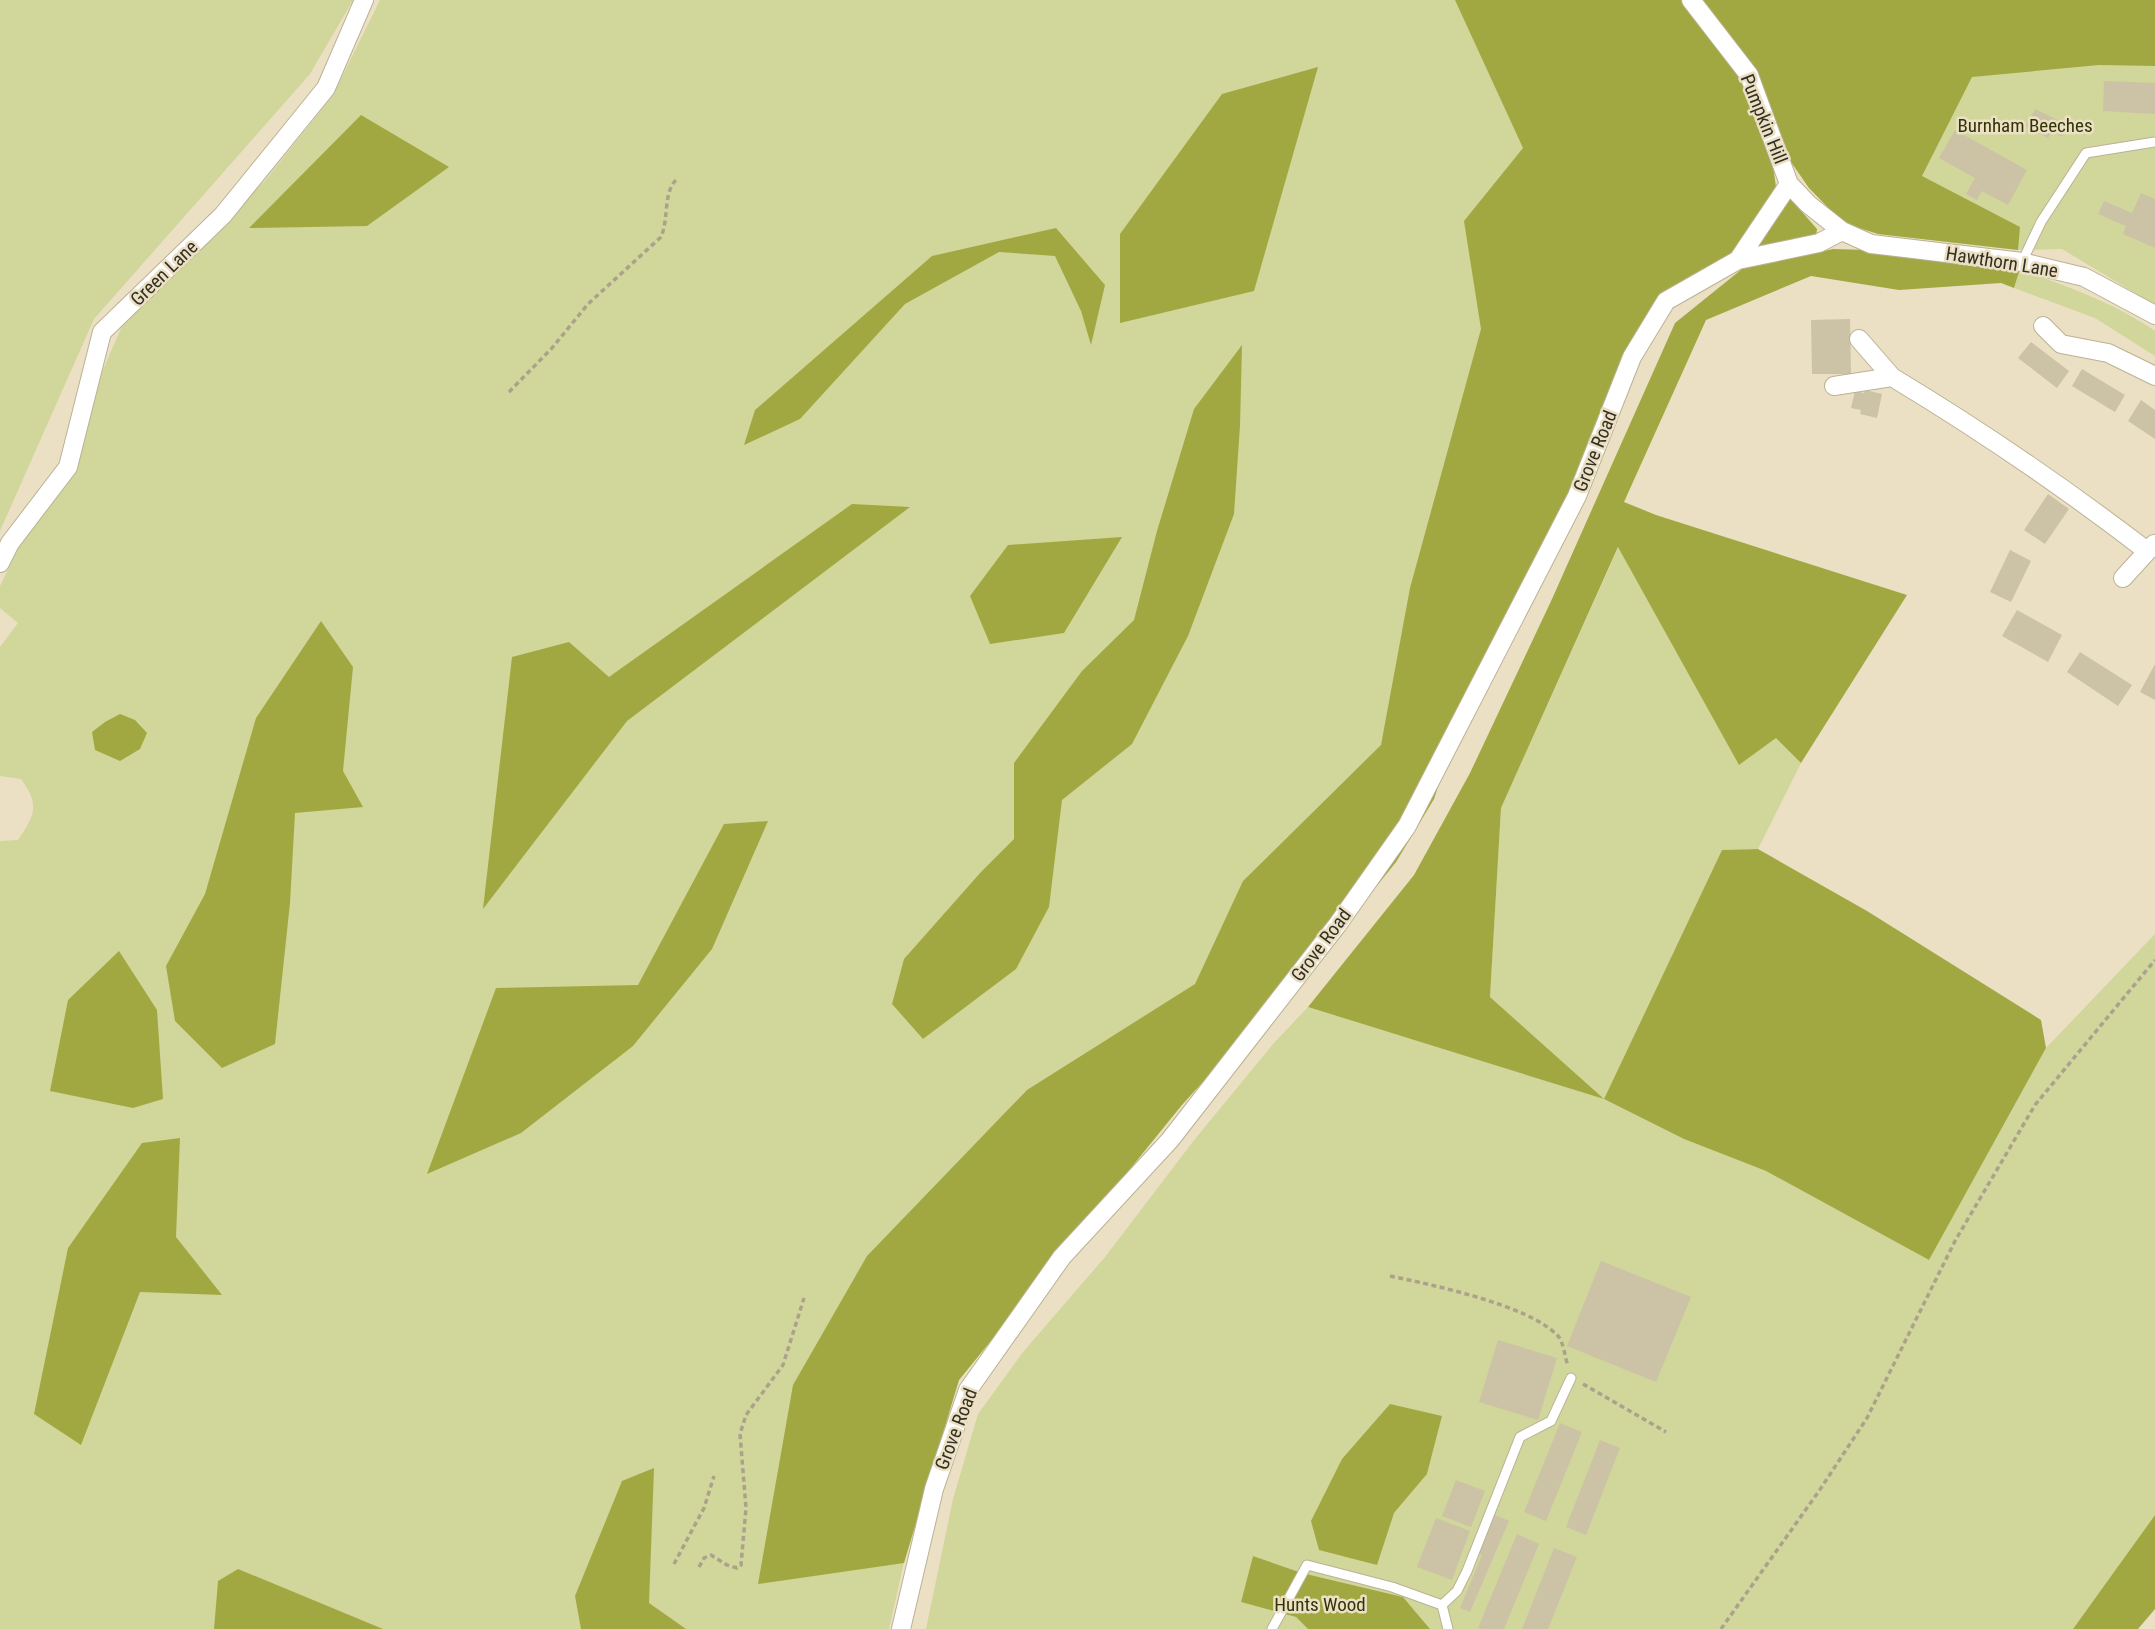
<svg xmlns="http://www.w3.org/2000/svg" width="2155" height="1629" font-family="'Roboto Condensed',sans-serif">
	<rect width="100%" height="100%" fill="#ebe0c3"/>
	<path fill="#d1d69b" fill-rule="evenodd" d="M 0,0 L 353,0 L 310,74 L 94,319 L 0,531 Z
		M 380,0 L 1684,0 L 1747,89 L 1647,317 L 1463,711 L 1434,799 L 1396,862 L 1355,913 L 1181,1106 L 959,1380 L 917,1504 L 889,1629 L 0,1629 L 0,841 L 18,840 C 35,815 40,805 21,779 L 0,776 L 0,647 L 18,623 L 0,608 L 0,586 L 21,543 L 77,470 L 99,379 L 125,319 L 264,182 L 333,95 Z
		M 2155,0 L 2155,305 L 2062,249 L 2018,250 L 1878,234 L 1809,188 L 1789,159 L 1759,79 Z
		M 2020,269 C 2067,287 2113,302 2155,331 L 2155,356 L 2095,318 L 2014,288 Z
		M 1619,546 L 1739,765 L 1776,737 L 1801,763 L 1758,849 L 1722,850 L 1604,1099 L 1684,1139 L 1766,1171 L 1929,1260 L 2046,1048 L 2155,934 L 2155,1515 L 2073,1629 L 1430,1629 L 1403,1597 L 1302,1573 L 1253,1556 L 1241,1602 L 1296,1617 L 1308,1629 L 926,1629 L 953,1499 L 978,1414 L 1023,1352 L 1105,1257 L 1195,1139 L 1273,1044 L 1308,1007 L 1602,1098 L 1490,997 L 1501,808 ZM 1442,1416 L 1427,1474 L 1394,1513 Z"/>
	<path fill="#a2a841" d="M 1455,0 L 1684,0 L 1747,89 L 1770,145 L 1777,194 L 1738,252 L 1647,317 L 1603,445 L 1463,711 L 1434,799 L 1396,862 L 1355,913 L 1181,1106 L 959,1380 L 904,1563 L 758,1584 L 793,1385 L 867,1256 L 1027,1090 L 1195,984 L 1243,881 L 1381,745 L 1410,588 L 1481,329 L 1464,221 L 1523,148 Z
		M 1701,0 L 2155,0 L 2155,66 L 2099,65 L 1972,77 L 1922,176 L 2020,227 L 2018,250 L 1878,234 L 1843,223 L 1809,188 L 1789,159 L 1759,79 Z
		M 1318,67 L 1254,291 L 1120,323 L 1120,234 L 1222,94 Z
		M 361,115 L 449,167 L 367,226 L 249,228 Z
		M 1788,196 L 1817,229 L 1816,238 L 1755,249 Z
		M 1056,228 L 1105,285 L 1091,345 L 1081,311 L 1055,256 L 999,252 L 905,304 L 800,419 L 744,445 L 755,410 L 932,256 Z
		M 1833,249 L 1869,250 L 2020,269 L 2014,288 L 2001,283 L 1899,290 L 1811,276 L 1706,320 L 1624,502 L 1656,515 L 1907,595 L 1801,763 L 1776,738 L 1739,765 L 1618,547 L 1501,808 L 1490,997 L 1604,1099 L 1722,850 L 1758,849 L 1867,911 L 2041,1020 L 2046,1048 L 1929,1260 L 1766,1171 L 1684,1139 L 1604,1099 L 1308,1007 L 1414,875 L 1470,773 L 1552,599 L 1675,323 L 1742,269 Z
		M 1242,345 L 1240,426 L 1234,514 L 1188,636 L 1132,744 L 1062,800 L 1049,907 L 1016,969 L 923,1039 L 892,1004 L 904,959 L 981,872 L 1014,839 L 1014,763 L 1082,671 L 1134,620 L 1157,531 L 1194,409 Z
		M 852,504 L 910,507 L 627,721 L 483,909 L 512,657 L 569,642 L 609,677 Z
		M 1122,537 L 1064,633 L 990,644 L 970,596 L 1008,545 Z
		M 321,621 L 353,667 L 343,771 L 363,807 L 295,813 L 290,903 L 275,1044 L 222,1068 L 175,1021 L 166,966 L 205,894 L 256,718 Z
		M 120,714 L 135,720 L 147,733 L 140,749 L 120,761 L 95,750 L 92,732 L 105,722 Z
		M 768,821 L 712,949 L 633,1046 L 521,1133 L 427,1174 L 496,988 L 638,985 L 724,824 Z
		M 119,951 L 157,1010 L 163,1099 L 133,1108 L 50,1091 L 68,1000 Z
		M 180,1138 L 176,1237 L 222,1295 L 140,1292 L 81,1445 L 34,1414 L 68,1248 L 142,1143 Z
		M 1390,1404 L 1442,1416 L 1427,1474 L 1394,1513 L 1377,1565 L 1319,1550 L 1311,1521 L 1342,1459 Z
		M 654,1468 L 649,1603 L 686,1629 L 581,1629 L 575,1596 L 622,1481 Z
		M 2155,1515 L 2155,1609 L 2138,1629 L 2073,1629 Z
		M 1253,1556 L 1302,1573 L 1403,1597 L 1430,1629 L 1308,1629 L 1296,1617 L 1241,1602 Z
		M 238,1569 L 383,1629 L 214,1629 L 218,1581 Z"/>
	<path fill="#ccc2a6" d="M 2104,81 L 2155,83 L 2155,114 L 2103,111 Z
		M 2035,109 L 2068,125 L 2062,137 L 2052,131 L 2048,138 L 2026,126 Z
		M 1955,130 L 2027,170 L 2008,205 L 1982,191 L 1977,200 L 1966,194 L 1975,178 L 1939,158 Z
		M 2141,193 L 2155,199 L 2155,248 L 2123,234 L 2126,226 L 2098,214 L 2104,201 L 2132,213 Z
		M 1850,319 L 1851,374 L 1812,374 L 1811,320 Z
		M 2031,342 L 2069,371 L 2057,388 L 2018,358 Z
		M 2082,369 L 2125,395 L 2115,412 L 2072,386 Z
		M 1865,390 L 1882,394 L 1877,418 L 1860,414 L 1861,410 L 1851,408 L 1855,391 L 1864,393 Z
		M 2141,400 L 2155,410 L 2155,439 L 2128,421 Z
		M 2048,494 L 2069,509 L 2045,544 L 2024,530 Z
		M 2010,550 L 2031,561 L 2011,602 L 1990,592 Z
		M 2017,610 L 2062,635 L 2048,662 L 2002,636 Z
		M 2080,652 L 2132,685 L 2118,706 L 2067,672 Z
		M 2155,664 L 2155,700 L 2140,692 Z
		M 1601,1261 L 1691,1297 L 1656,1382 L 1567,1346 Z
		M 1498,1340 L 1557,1358 L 1538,1420 L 1479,1402 Z
		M 1560,1423 L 1582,1432 L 1546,1521 L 1524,1512 Z
		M 1600,1440 L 1620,1448 L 1586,1535 L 1566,1527 Z
		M 1456,1480 L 1485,1491 L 1471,1527 L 1442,1516 Z
		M 1492,1514 L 1509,1521 L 1470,1612 L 1460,1608 L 1482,1555 L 1476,1553 Z
		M 1436,1518 L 1470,1531 L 1452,1580 L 1417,1567 Z
		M 1517,1534 L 1539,1544 L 1504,1629 L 1482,1629 L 1478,1628 Z
		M 1554,1548 L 1577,1557 L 1548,1629 L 1522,1629 Z"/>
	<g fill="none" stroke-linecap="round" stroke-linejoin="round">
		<defs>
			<path id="lane" d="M 2022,262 L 2041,222 L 2086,153 L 2155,142
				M 1442,1605 L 1457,1591 L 1467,1571 L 1520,1437 L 1551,1421 L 1571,1378
				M 1272,1629 L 1307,1565 L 1392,1587 L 1442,1605 L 1448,1629"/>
			<path id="street" d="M 1691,0 L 1749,75 L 1789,184 L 1808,204 L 1842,231 L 1871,244 L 2022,262 L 2084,277 L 2155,315
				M 1738,260 L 1789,184
				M 2043,326 L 2061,344 L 2108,353 L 2155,376
				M 1892,377 C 1980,430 2065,488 2147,551
				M 1834,386 L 1892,377 L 1859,339
				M 0,563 L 10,543 L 68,467 L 102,332 L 223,215 L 326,88 L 364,0
				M 2123,578 L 2154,544
				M 901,1629 L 934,1489 L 968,1390 L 1062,1257 L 1170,1140 L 1338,924 L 1407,826 L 1577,496 L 1632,357 L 1666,301 L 1738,260 L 1819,243 L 1842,231"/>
		</defs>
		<use href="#lane" stroke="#bbb195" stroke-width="11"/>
		<use href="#street" stroke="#bbb195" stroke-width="20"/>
		<path stroke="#aba28c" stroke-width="3.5" stroke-dasharray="5 3.5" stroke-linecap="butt" d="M 509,392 L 552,348 L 588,304 L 661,237 C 669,219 663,193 676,180
			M 1390,1276 C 1433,1285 1529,1305 1558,1336 C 1564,1343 1565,1358 1568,1366
			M 1583,1384 L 1666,1432
			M 674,1564 L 704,1508 L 714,1476
			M 699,1567 L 704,1558 L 711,1555 L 727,1565 L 737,1568 L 741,1565 L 746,1508 L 740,1434 L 746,1415 L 783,1365 L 804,1298
			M 1721,1629 L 1819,1491 L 1867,1418 L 1955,1241 L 2035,1105 L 2155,960"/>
		<use href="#lane" stroke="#fff" stroke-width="9"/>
		<use href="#street" stroke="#fff" stroke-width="18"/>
	</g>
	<g text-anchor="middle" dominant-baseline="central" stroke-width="5" stroke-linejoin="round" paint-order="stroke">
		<g font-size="19" fill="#332f24" stroke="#ebe0c3">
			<text transform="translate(1764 119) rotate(68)">Pumpkin Hill</text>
			<text transform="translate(2002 262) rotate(9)">Hawthorn Lane</text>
			<text transform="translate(164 273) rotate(-44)">Green Lane</text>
			<text transform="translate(1595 451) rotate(-68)">Grove Road</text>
			<text transform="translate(1321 945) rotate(-53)">Grove Road</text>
			<text transform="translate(956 1429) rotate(-69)">Grove Road</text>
		</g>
		<g font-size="19" fill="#313407" stroke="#ebe0c3">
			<text x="2025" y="125">Burnham Beeches</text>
			<text x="1320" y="1604">Hunts Wood</text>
		</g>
	</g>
</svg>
